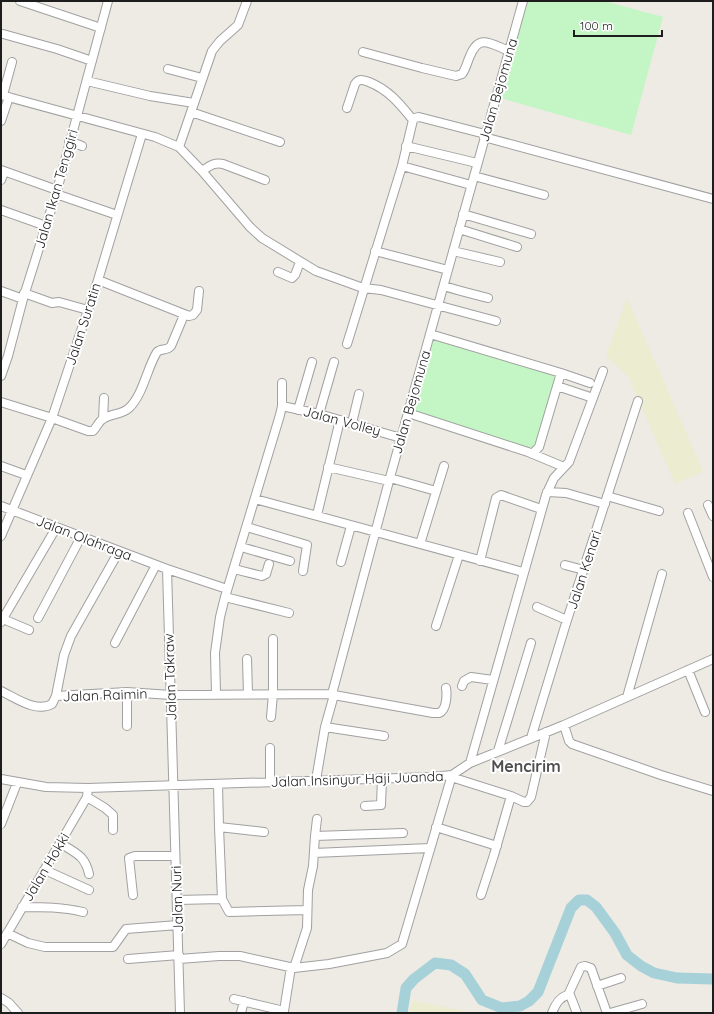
<svg xmlns="http://www.w3.org/2000/svg" width="714" height="1014" font-family="Quicksand,sans-serif">
	<rect width="100%" height="100%" fill="#eeeae4"/>
	<path fill="#ebecd0" d="M 627,298 L 703,471 L 675,484 L 628,376 L 606,356 Z
		M 412,1000 L 472,1013 L 409,1013 Z"/>
	<path fill="#c3f6c4" d="M 527,1 L 604,1 L 663,17 L 631,135 L 500,98 Z
		M 434,338 L 557,375 L 535,449 L 411,412 Z"/>
	<g fill="none" stroke-linecap="round" stroke-linejoin="round">
		<path stroke="#a7d1d9" stroke-width="11" d="M 402,1013 L 406,988 L 414,979 L 435,963 L 451,965 L 465,974 L 482,1000 L 502,1008 L 520,1006 L 529,1001 L 538,992 L 571,908 L 579,900 L 587,900 L 596,907 L 615,933 L 627,955 L 641,966 L 654,973 L 677,978 L 713,979"/>
		<defs>
			<path id="minor" d="M 20,1 L 101,28
				M 3,34 L 57,49 L 92,61
				M 363,52 L 422,68 L 456,76 L 462,74 C 466,69 467,62 470,56 C 479,33 491,44 509,51
				M 168,69 L 202,78
				M 87,81 L 150,96 L 194,103
				M 1,95 L 155,137 L 179,147 L 202,171 L 250,227 L 262,238 L 316,271 L 363,288 L 381,290 L 496,321
				M 3,95 L 12,62
				M 347,108 L 355,84 C 359,78 363,80 369,82 C 389,90 400,104 413,120
				M 191,112 L 280,142
				M 1,121 L 9,97
				M 484,137 L 713,199
				M 69,141 L 82,146
				M 406,146 L 477,163
				M 179,147 L 212,51 L 220,41 L 238,25 L 247,1
				M 402,166 L 471,185
				M 1,170 L 57,190
				M 202,171 C 210,166 214,162 223,164 L 265,180
				M 474,176 L 544,195
				M 1,180 L 3,175
				M 56,194 L 117,215
				M 1,210 L 46,226
				M 463,214 L 531,234
				M 459,229 L 517,247
				M 375,251 L 448,270
				M 453,251 L 500,262
				M 278,272 L 292,278 L 295,275 L 300,262
				M 98,280 L 189,316 L 193,315 L 197,310 L 199,291
				M 444,286 C 459,291 473,294 488,298
				M 1,291 L 23,299
				M 24,293 L 52,303 L 59,302 L 88,310
				M 430,334 L 561,373 L 590,383
				M 347,344 L 402,166 L 413,120 L 415,118 L 419,117 L 485,134
				M 1,376 L 8,356 L 23,299 L 56,194 L 108,1
				M 557,386 L 593,398
				M 1,402 L 52,418 L 88,431 L 93,431 C 97,427 99,421 103,419 C 111,413 122,415 129,408 C 143,395 147,368 157,352 C 161,348 167,351 171,346 L 184,315
				M 282,406 L 319,414 L 401,438
				M 298,410 L 312,362
				M 408,413 L 528,452 L 564,467
				M 319,414 L 334,362
				M 103,419 L 104,398
				M 352,423 L 359,394
				M 532,454 L 539,447 L 561,373
				M 1,466 L 26,475
				M 328,467 L 389,481
				M 390,478 L 436,491
				M 547,492 L 566,493 L 605,504
				M 607,496 L 659,511
				M 255,499 L 523,572
				M 708,505 L 713,516
				M 1,506 L 167,569 L 227,589
				M 688,513 L 713,577
				M 317,515 L 340,420
				M 247,527 L 307,545 L 303,571
				M 1,536 L 52,418 L 98,280 L 142,134
				M 420,544 L 444,466
				M 241,547 L 290,561
				M 480,561 L 496,498 L 501,495 L 541,509
				M 341,562 L 351,526
				M 565,565 L 584,570
				M 167,569 L 180,1013
				M 234,569 L 262,576 L 266,574 L 269,564
				M 225,597 L 289,613
				M 537,607 L 567,620
				M 38,618 L 81,537
				M 3,619 L 29,630
				M 1,622 L 56,528
				M 436,626 L 459,555
				M 115,643 L 156,565
				M 247,659 L 248,694
				M 688,670 L 705,712
				M 462,686 L 464,681 L 471,677 L 493,680
				M 1,691 C 16,698 36,713 52,704 L 56,696 L 64,655 L 71,636 L 119,551
				M 216,694 L 215,653 L 220,617 L 225,597 L 280,415 L 282,406 L 282,383
				M 334,695 L 433,713 C 434,713 439,713 439,713 C 447,710 447,694 446,688
				M 56,696 L 127,692 L 171,695 L 332,694
				M 627,697 L 662,574
				M 271,717 L 273,694 L 273,639
				M 564,725 L 569,741 L 572,744 L 661,775 L 713,791
				M 127,726 L 127,692
				M 325,727 L 384,736
				M 531,738 L 567,620 L 638,401
				M 270,748 L 270,782
				M 498,751 L 531,643
				M 470,763 L 546,495 L 554,478 L 569,462 L 603,371
				M 451,777 L 511,796 L 524,802 L 527,802 L 531,797 L 546,732
				M 1,779 L 46,787 L 88,788 L 431,777 L 452,775 L 470,763 L 564,725 L 713,659
				M 316,780 L 325,727 L 334,695 L 332,694 L 389,481 L 523,1
				M 218,784 L 219,827 L 222,899 L 229,912 L 307,910
				M 87,797 L 105,808 L 113,815 L 113,830
				M 365,806 L 381,805 L 382,778
				M 1,824 L 17,783
				M 219,827 L 264,832
				M 436,827 L 497,846
				M 315,836 L 403,833
				M 60,843 C 75,853 85,855 89,874
				M 314,853 L 430,848
				M 45,870 L 89,890
				M 133,895 L 129,858 L 135,856 L 175,856
				M 481,895 L 494,855 L 511,796
				M 177,900 L 222,899
				M 22,907 C 43,907 63,907 83,912
				M 7,933 L 28,943 L 45,947 L 113,947 L 126,929 L 178,925
				M 1,944 L 87,797 L 88,788
				M 128,959 L 179,955
				M 179,959 L 219,956 L 240,956 L 294,968 L 329,964 L 387,953 L 402,944 L 452,775
				M 294,968 L 307,928 L 308,890 L 313,866 L 315,836 L 317,819
				M 597,986 L 621,978
				M 568,995 L 581,967 L 585,966 L 591,968 L 607,1013
				M 1,998 L 9,1003 L 18,1013
				M 234,999 L 284,1011 L 291,967
				M 241,1013 L 244,1001
				M 552,1013 C 555,1005 561,995 570,995 L 577,1013
				M 610,1013 L 642,1004"/>
		</defs>
		<use href="#minor" stroke="#a1a1a1" stroke-width="10"/>
		<use href="#minor" stroke="#fff" stroke-width="8"/>
	</g>
	<g text-anchor="middle" dominant-baseline="central" stroke-width="4" stroke-linejoin="round" paint-order="stroke">
		<g font-size="14" fill="#1d1d1d" stroke="#fff">
			<text transform="translate(498 90) rotate(-74)">Jalan Bejomuna</text>
			<text transform="translate(56 189) rotate(-74)">Jalan Ikan Tenggiri</text>
			<text transform="translate(83 324) rotate(-72)">Jalan Suratin</text>
			<text transform="translate(411 402) rotate(-74)">Jalan Bejomuna</text>
			<text transform="translate(342 421) rotate(15)">Jalan Volley</text>
			<text transform="translate(84 538) rotate(21)">Jalan Olahraga</text>
			<text transform="translate(584 570) rotate(-72)">Jalan Kenari</text>
			<text transform="translate(170 677) rotate(-92)">Jalan Takraw</text>
			<text transform="translate(105 695) rotate(-2)">Jalan Raimin</text>
			<text transform="translate(357 779) rotate(-2)">Jalan Insinyur Haji Juanda</text>
			<text transform="translate(46 867) rotate(-59)">Jalan Hokki</text>
			<text transform="translate(177 899) rotate(-92)">Jalan Nuri</text>
		</g>
		<g font-size="16" font-weight="bold" fill="#505050" stroke="#fff">
			<text x="526" y="766">Mencirim</text>
		</g>
	</g>
	<rect width="714" height="1014" fill="none" stroke="#1d1d1d" stroke-width="4"/>
	<path d="M574 30v6h88v-6" fill="none" stroke="#1d1d1d" stroke-width="2"/>
	<text x="580" y="30" font-size="12" fill="#1d1d1d" stroke="#ffffff" stroke-width="3" paint-order="stroke">100 m</text>
</svg>
